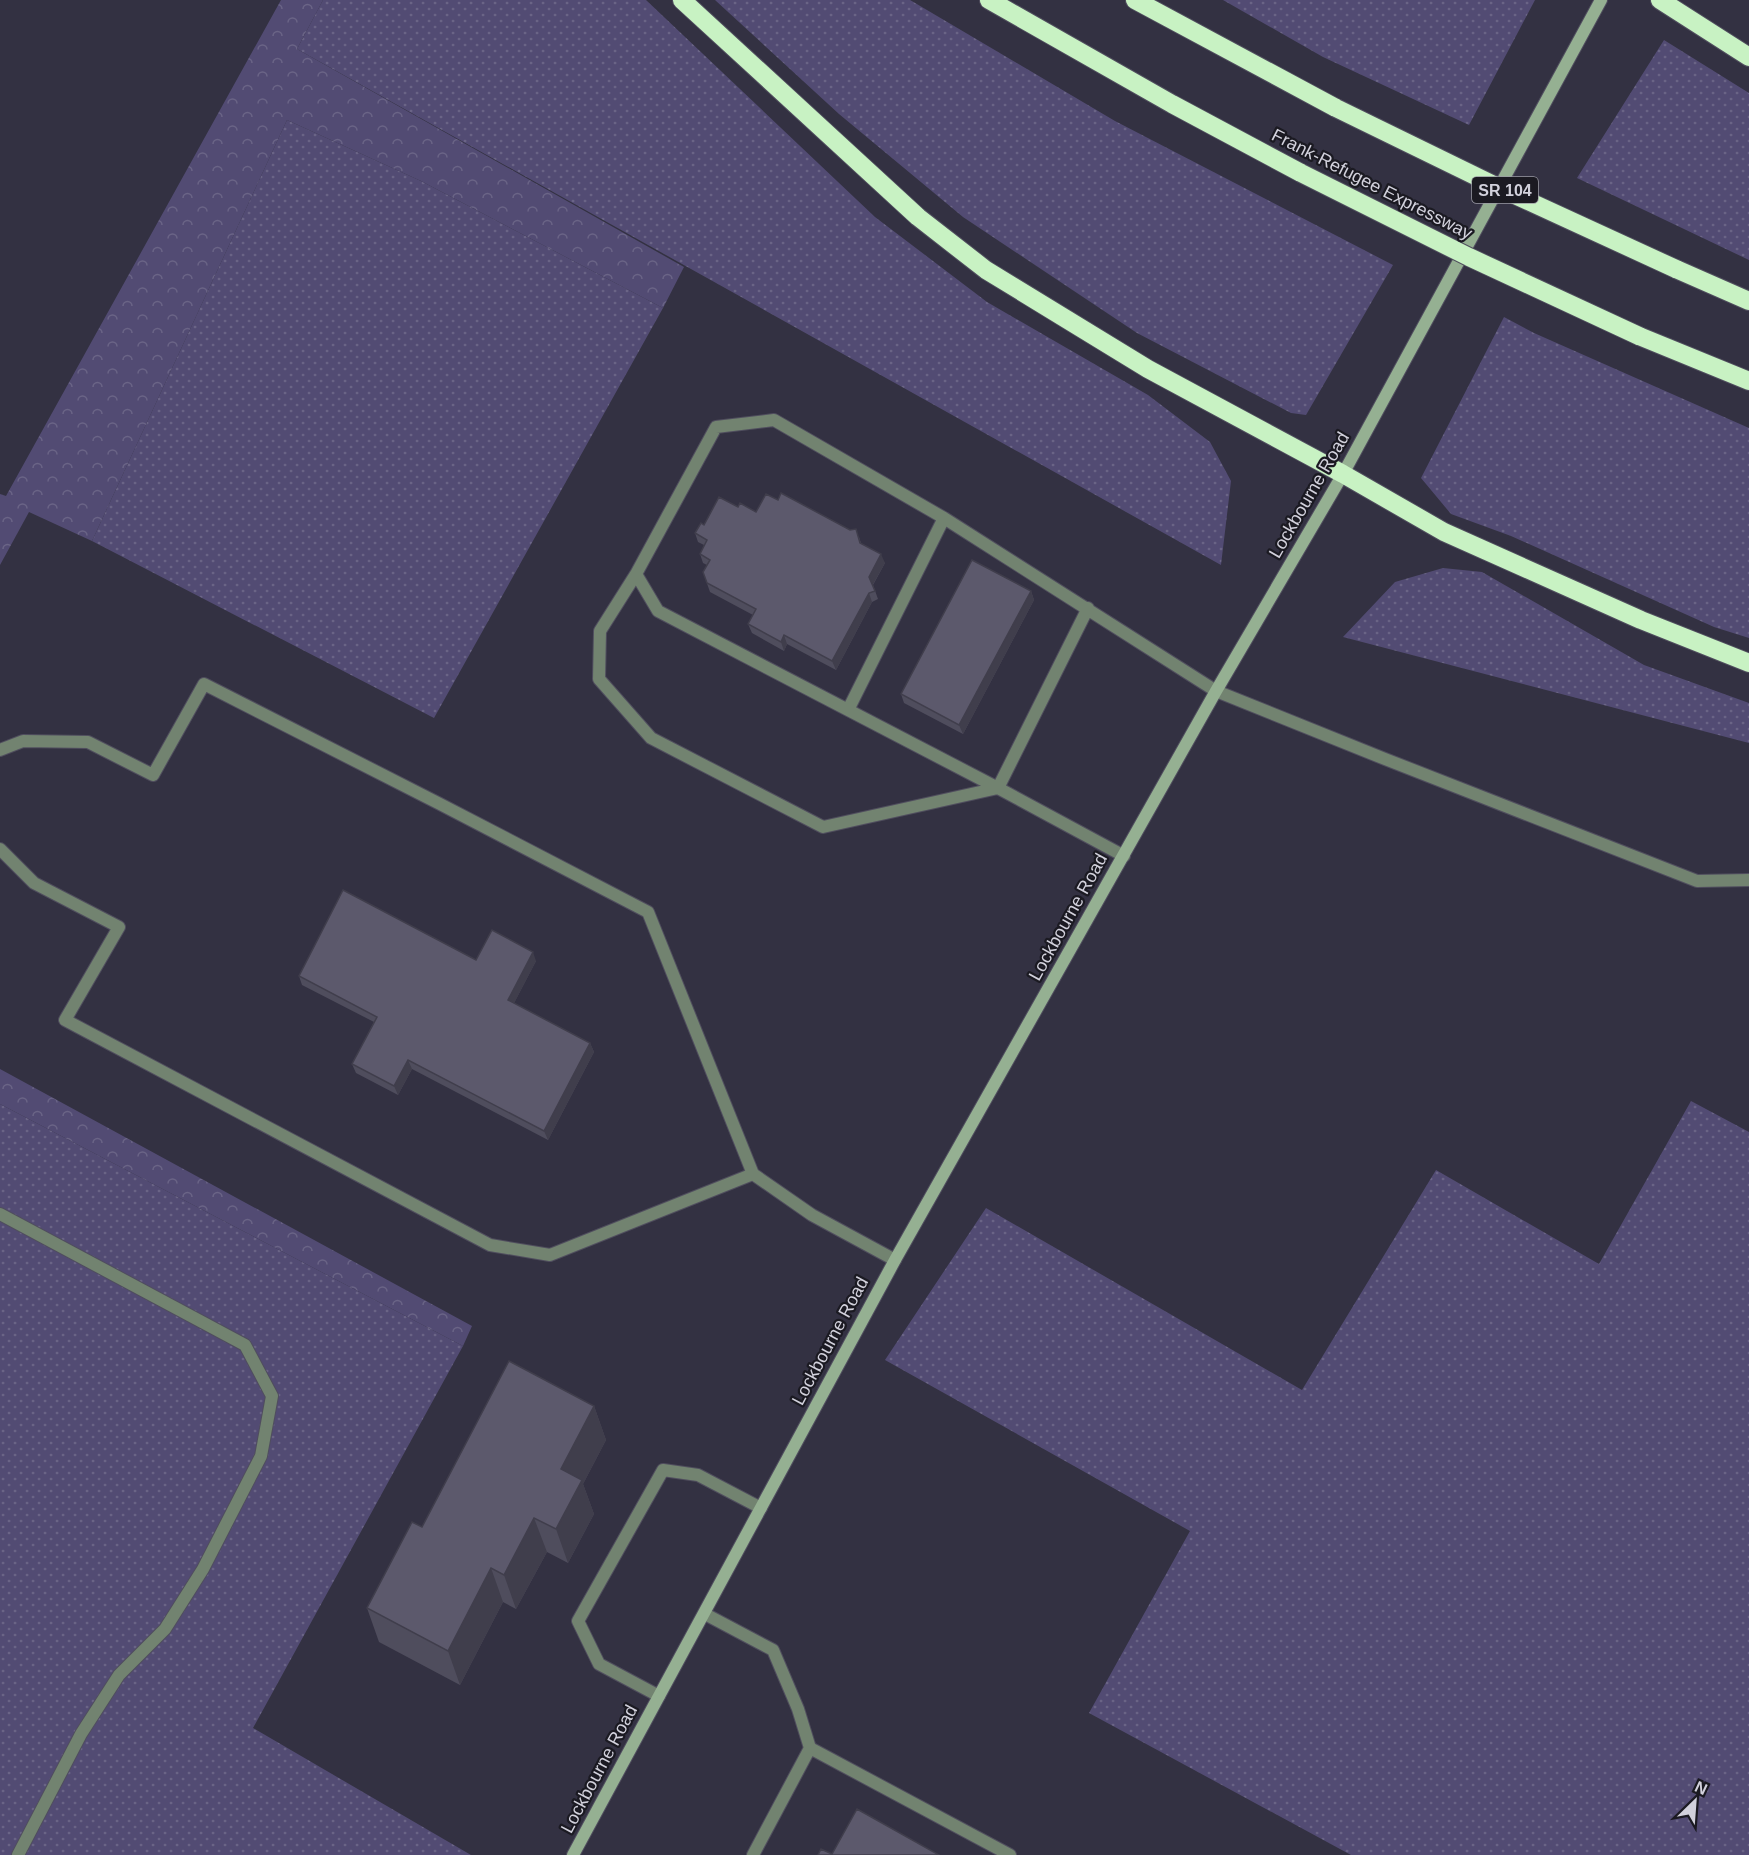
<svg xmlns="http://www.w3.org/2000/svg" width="1749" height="1855" font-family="Arial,sans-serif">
	<defs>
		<pattern id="grass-dots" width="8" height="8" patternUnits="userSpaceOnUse" patternTransform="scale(1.5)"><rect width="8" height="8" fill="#524b73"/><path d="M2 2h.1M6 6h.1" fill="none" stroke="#6a6486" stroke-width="1.8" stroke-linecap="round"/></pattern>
		<pattern id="forest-crowns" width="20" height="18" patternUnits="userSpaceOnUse" patternTransform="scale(1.5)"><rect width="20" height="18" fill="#524b73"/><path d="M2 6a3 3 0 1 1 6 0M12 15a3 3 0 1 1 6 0" fill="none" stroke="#6a6486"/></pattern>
	</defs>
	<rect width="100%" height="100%" fill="#333142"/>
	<path fill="url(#grass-dots)" d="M 323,0 L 646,0 L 875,217 L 987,302 L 1148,395 L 1210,442 L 1231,481 L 1221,565 L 297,49 Z
		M 715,0 L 910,0 L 1115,121 L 1393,265 L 1306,415 L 1291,413 L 1137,333 L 963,217 L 839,114 Z
		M 1223,0 L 1535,0 L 1469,125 L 1323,57 Z
		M 1664,40 L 1749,93 L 1749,260 L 1577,178 Z
		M 287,120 L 421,181 L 663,308 L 434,718 L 92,541 Z
		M 1504,317 L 1534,333 L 1749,428 L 1749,638 L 1714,627 L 1511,536 L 1451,514 L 1421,478 Z
		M 1443,568 L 1482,572 L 1644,665 L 1749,703 L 1749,743 L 1343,637 L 1395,582 Z
		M 1691,1101 L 1749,1132 L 1749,1855 L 1351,1855 L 1089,1713 L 1190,1531 L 885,1360 L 986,1208 L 1302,1390 L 1436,1170 L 1599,1264 Z
		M 0,1104 L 463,1346 L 253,1728 L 471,1855 L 0,1855 Z"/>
	<path fill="url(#forest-crowns)" d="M 281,0 L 323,0 L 297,49 L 684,267 L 663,308 L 421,181 L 287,120 L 92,541 L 29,512 L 0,565 L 0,494 L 6,496 Z
		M 0,1069 L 472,1326 L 463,1346 L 0,1104 Z"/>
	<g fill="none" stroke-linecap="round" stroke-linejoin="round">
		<defs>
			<path id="service" d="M 636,574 L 600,631 L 599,679 L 651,738 L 823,827 L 998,788 L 1088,608
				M 848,710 L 944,518
				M 0,750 L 23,741 L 88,742 L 153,775 L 204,684 L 440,804 L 648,912 L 753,1174 L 812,1215 L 895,1260
				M 0,849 L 34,883 L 119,927 L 65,1020 L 490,1245 L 550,1255 L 753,1174
				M 1124,856 L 998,788 L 658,611 L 636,574 L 716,427 L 774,420 L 944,518 L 1216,691 L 1385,759 L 1697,881 L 1749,880
				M 0,1214 L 245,1345 L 272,1396 L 261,1456 L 203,1569 L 165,1629 L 119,1675 L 81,1734 L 18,1855
				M 705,1614 L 773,1650 L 798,1709 L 810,1748 L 753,1855
				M 659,1696 L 599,1664 L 578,1621 L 663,1470 L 698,1475 L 761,1508
				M 810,1748 L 1010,1855"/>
			<path id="secondary" d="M 573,1855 L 895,1260 L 1216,691 L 1343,474 L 1601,0"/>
			<path id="motorway" d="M 682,0 L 918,217 L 986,270 L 1148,369 L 1343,474 L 1444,532 L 1641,620 L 1749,663
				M 989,0 L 1172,104 L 1301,173
				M 1135,0 L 1336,108
				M 1660,0 L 1749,57
				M 1676,269 L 1749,301
				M 1639,336 L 1749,381"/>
		</defs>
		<use href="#service" stroke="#504e5e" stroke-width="14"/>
		<use href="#secondary" stroke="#504e5e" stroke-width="14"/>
		<use href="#motorway" stroke="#504e5e" stroke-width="20"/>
		<use href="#service" stroke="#728370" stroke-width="12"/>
		<use href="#secondary" stroke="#95b092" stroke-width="12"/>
		<use href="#motorway" stroke="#c8f2c3" stroke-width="18"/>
		<defs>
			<path id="motorway-bridge" d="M 1336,108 L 1504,190 L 1676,269
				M 1301,173 L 1469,257 L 1639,336"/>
		</defs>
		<use href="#motorway-bridge" stroke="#504e5e" stroke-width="20" stroke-linecap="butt"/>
		<use href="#motorway-bridge" stroke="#c8f2c3" stroke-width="18"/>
	</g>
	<path fill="#4f4d5d" d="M 778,500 L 859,537 L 861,543 L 885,563 L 873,585 L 878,599 L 872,602 L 836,670 L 787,644 L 784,651 L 752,633 L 748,624 L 753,615 L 710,592 L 703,572 L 707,565 L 703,563 L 700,554 L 704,545 L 698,542 L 695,533 L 704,525 L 738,507 L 756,512 Z
		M 1031,591 L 1034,600 L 963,734 L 904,703 L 901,694 Z
		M 476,960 L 536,961 L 514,1003 L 590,1043 L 594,1052 L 548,1140 L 412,1069 L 398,1095 L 356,1073 L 352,1064 L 374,1022 L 302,985 L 299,976 Z
		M 594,1406 L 606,1440 L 583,1484 L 594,1514 L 568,1563 L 547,1552 L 516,1609 L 503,1602 L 460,1685 L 379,1642 L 367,1608 Z"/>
	<path fill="#403e4c" d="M 881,554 L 885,563 L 872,586 L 869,577 Z
		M 1031,591 L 1034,600 L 963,734 L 959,725 Z
		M 869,593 L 872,602 L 836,670 L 832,661 Z
		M 784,635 L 787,644 L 784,651 L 781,642 Z
		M 533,952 L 536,961 L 511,1009 L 508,1000 Z
		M 590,1043 L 594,1052 L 548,1140 L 544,1131 Z
		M 408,1060 L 412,1069 L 398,1095 L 394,1086 Z
		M 594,1406 L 606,1440 L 583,1484 L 594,1514 L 568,1563 L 556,1529 L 561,1469 Z
		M 534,1518 L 547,1552 L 516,1609 L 504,1575 Z
		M 491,1568 L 503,1602 L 460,1685 L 448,1651 Z"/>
	<path fill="#5c596c" stroke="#403e4c" stroke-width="1.5" d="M 781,493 L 850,530 L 856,529 L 860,543 L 881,554 L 869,577 L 875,591 L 869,593 L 832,661 L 784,635 L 781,642 L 748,624 L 756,609 L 707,583 L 703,572 L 710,560 L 700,554 L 707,540 L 695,533 L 701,523 L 704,525 L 719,497 L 738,507 L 740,503 L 756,512 L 766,494 L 778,500 Z
		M 972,560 L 1031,591 L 959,725 L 901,694 Z
		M 343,890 L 476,960 L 492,930 L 533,952 L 508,1000 L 590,1043 L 544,1131 L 408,1060 L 394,1086 L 352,1064 L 377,1017 L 299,976 Z
		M 509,1361 L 594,1406 L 561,1469 L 582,1480 L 556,1529 L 534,1518 L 504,1575 L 491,1568 L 448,1651 L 367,1608 L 412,1522 L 422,1527 Z
		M 857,1809 L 939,1855 L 818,1855 L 821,1849 L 832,1854 Z"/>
	<g text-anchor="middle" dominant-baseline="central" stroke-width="4.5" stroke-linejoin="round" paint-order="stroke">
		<rect fill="#1b1a22" stroke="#9b9aa4" stroke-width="1.5" x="1472" y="177" width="66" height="26" rx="4.5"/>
		<g font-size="16" font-weight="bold" fill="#d2d1dc">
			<text x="1505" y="190">SR 104</text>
		</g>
		<g font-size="18" fill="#d2d1dc" stroke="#1b1a22">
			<text transform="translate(1372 184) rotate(27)">Frank-Refugee Expressway</text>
			<text transform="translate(1309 495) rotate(-60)">Lockbourne Road</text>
			<text transform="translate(1068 917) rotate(-61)">Lockbourne Road</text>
			<text transform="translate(830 1341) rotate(-62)">Lockbourne Road</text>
			<text transform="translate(599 1769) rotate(-62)">Lockbourne Road</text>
		</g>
	</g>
	<g transform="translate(1695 1801) rotate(25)" stroke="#1b1a22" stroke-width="4.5" paint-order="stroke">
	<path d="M0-4.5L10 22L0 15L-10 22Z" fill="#d2d1dc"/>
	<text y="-9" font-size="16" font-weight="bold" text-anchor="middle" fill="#d2d1dc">N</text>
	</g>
</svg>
